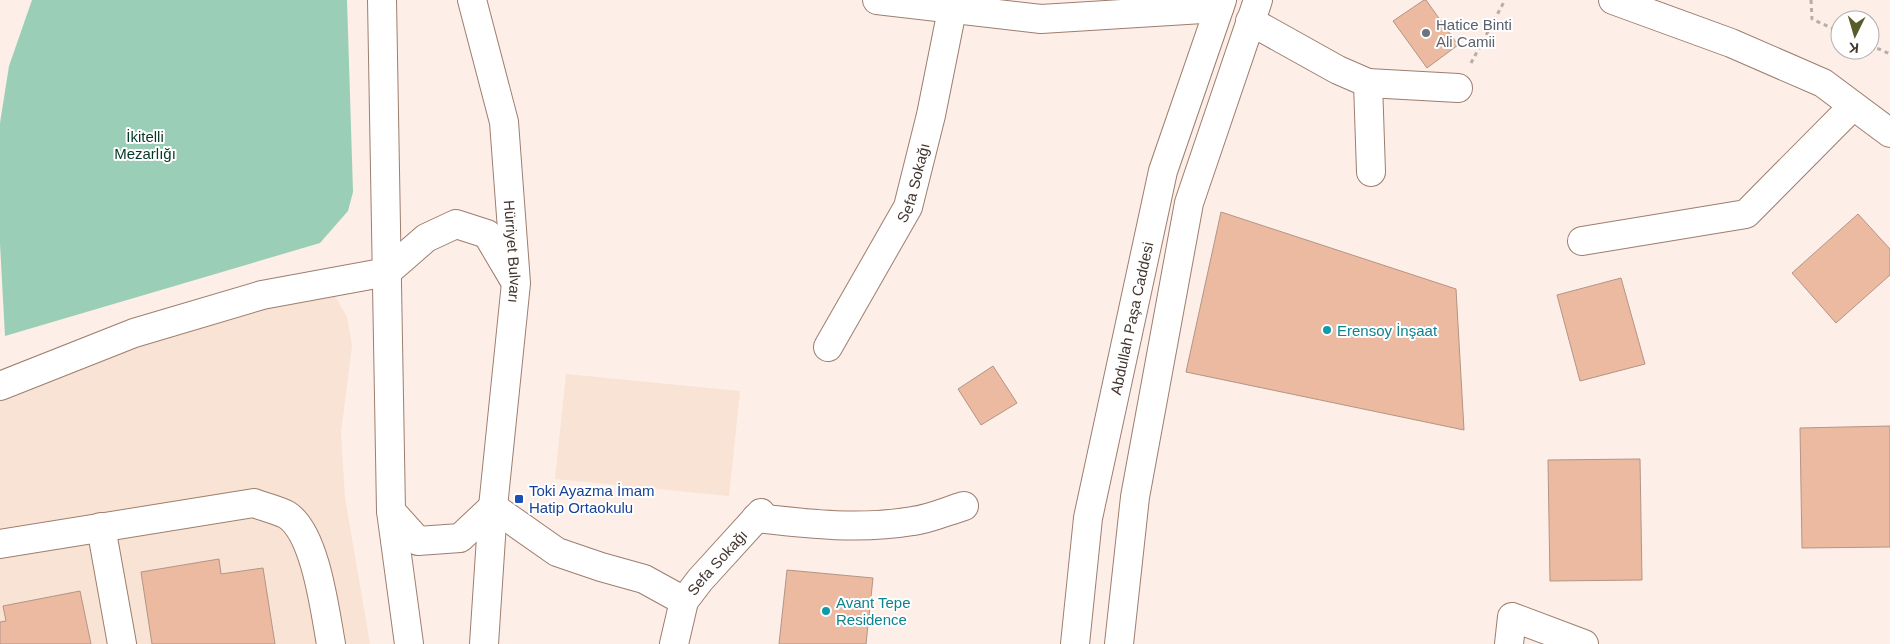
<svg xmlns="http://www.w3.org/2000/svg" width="1890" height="644" font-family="Helvetica,sans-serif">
	<rect width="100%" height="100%" fill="#fdeee8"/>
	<path fill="#f8e3d5" d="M 331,289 L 347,317 L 352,346 L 341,432 L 345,498 L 370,644 L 0,644 L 0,399 L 139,337 Z
		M 566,374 L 740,391 L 729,496 L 555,479 Z"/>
	<path fill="#9bceb6" d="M 32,0 L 347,0 L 353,192 L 348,211 L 320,243 L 5,336 L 0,244 L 0,123 L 9,66 Z"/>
	<path fill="#ecbaa1" stroke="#b49484" d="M 1424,0 L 1426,0 L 1458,45 L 1427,68 L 1393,21 Z
		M 1221,212 L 1456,289 L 1464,430 L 1186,372 Z
		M 1858,214 L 1890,249 L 1890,275 L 1836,323 L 1792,273 Z
		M 1621,278 L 1645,364 L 1580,381 L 1557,295 Z
		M 993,366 L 1017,403 L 981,425 L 958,389 Z
		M 1890,426 L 1890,547 L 1802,548 L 1800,428 Z
		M 1640,459 L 1642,580 L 1550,581 L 1548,460 Z
		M 219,559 L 221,574 L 263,568 L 275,644 L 152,644 L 141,572 Z
		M 787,570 L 873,578 L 866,644 L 779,644 Z
		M 80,591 L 91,644 L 0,644 L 0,622 L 6,621 L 3,606 Z"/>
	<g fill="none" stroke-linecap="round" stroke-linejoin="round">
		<defs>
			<g id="minor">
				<path d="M 877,0 L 1041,19 L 1219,8"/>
				<path d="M 1613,0 L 1731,43 L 1823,83 L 1890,133"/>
				<path d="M 1250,21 L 1338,70 L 1368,83 L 1458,88"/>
				<path d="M 1368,83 L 1371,172"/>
				<path d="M 1582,241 L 1746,214 L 1853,106"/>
				<path id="s1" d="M 828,347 L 908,207 L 931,115 L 954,0"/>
				<path d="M 0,386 L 134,333 L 262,295 L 387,272"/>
				<path d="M 493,507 L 557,552 L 601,567 L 644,579 L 684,601"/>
				<path d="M 756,518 C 809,524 860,530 913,521 C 930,519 947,511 964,506"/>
				<path d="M 101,527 L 122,644"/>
				<path d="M 0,544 L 254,503 C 264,507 278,510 287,515 C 316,534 325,612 331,644"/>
				<path id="s2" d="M 674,644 L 684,601 L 700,580 L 761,513"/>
				<path d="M 1509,644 L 1512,617 L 1584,644"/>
			</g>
			<g id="major">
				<path d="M 382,0 L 391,511 L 409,644"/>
				<path id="s3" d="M 472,0 L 504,122 L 516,283 L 493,507 L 484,644"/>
				<path d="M 387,272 L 426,238 L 456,224 L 487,234 L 513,278"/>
				<path d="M 391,511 L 418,541 L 460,538 L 493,507"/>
				<path id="s4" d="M 1075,644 L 1088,518 L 1163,171 L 1222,0"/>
				<path d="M 1119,644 L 1135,497 L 1189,203 L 1258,0"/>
			</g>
		</defs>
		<use href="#minor" stroke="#9d7e6e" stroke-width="30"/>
		<use href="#major" stroke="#9d7e6e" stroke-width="30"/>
		<path stroke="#baaca6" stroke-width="3" stroke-dasharray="4 4" stroke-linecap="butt" d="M 1811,0 L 1812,19 L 1840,32
			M 1870,45 L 1890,54
			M 1471,63 L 1505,0"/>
		<use href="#minor" stroke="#fff" stroke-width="28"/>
		<use href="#major" stroke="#fff" stroke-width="28"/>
	</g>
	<circle fill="#6b7280" stroke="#fff" stroke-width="2" cx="1426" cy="33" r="5"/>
	<g fill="#0f9aa8" stroke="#fff" stroke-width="2">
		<circle cx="1327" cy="330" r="5"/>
		<circle cx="826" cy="611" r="5"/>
	</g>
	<rect fill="#1a4fb4" stroke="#fff" stroke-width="2" x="514" y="494" width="10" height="10" rx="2.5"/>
	<g text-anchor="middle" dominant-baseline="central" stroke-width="4" stroke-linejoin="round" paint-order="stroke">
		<g font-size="15" fill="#5b616d" stroke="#fff" text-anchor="start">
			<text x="1436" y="24">Hatice Binti<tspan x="1436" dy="17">Ali Camii</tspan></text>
		</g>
		<g font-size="15" fill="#063625" stroke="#fff">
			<text x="145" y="136">İkitelli<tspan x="145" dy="17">Mezarlığı</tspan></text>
		</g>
		<g font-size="15" fill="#43352f" stroke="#fff">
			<text stroke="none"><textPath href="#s1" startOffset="186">Sefa Sokağı</textPath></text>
			<text stroke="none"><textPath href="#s3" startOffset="256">Hürriyet Bulvarı</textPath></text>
			<text stroke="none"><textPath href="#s4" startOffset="331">Abdullah Paşa Caddesi</textPath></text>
			<text stroke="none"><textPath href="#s2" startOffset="95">Sefa Sokağı</textPath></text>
		</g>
		<g font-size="15" fill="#0d838f" stroke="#fff" text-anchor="start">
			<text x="1337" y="330">Erensoy İnşaat</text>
			<text x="836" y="602">Avant Tepe<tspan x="836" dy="17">Residence</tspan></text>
		</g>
		<g font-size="15" fill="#164399" stroke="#fff" text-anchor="start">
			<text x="529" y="490">Toki Ayazma İmam<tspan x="529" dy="17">Hatip Ortaokulu</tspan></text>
		</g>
	</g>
	<g transform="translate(1855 35) rotate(185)"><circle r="24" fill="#ffffff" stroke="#b4aeac"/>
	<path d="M0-4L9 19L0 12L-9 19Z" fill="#585c2a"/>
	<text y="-8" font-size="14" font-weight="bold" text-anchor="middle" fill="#43352f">K</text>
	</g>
</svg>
